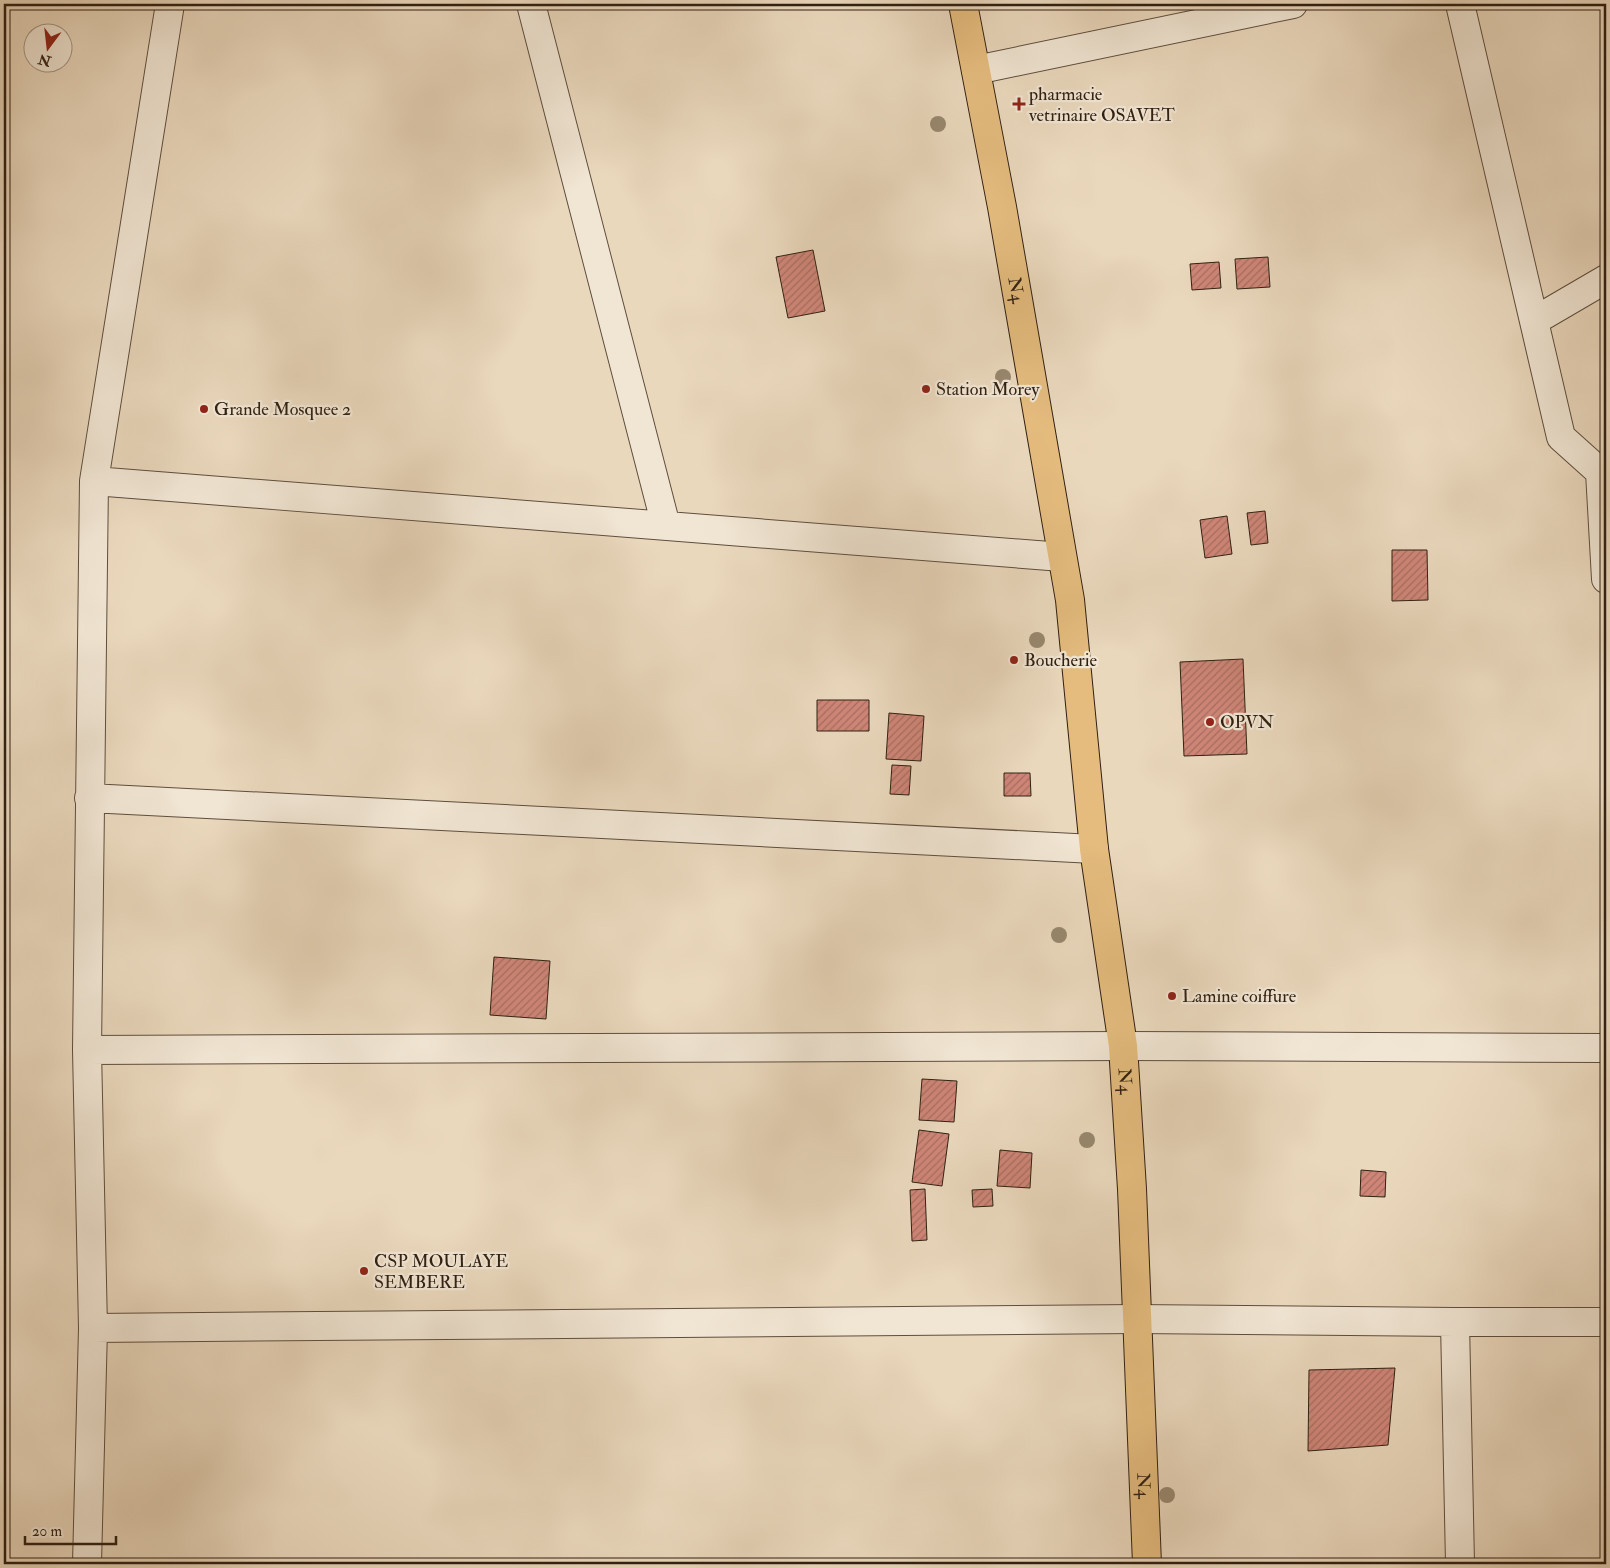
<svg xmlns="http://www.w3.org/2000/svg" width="1610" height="1568" font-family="'IM FELL Double Pica',serif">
	<defs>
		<pattern id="building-hatch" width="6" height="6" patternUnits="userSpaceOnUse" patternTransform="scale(1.25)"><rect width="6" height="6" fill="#cf8678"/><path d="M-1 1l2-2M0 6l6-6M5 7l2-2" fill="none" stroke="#a86d61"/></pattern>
	</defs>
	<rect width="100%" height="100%" fill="#ead8bd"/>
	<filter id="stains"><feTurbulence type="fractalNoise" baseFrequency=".004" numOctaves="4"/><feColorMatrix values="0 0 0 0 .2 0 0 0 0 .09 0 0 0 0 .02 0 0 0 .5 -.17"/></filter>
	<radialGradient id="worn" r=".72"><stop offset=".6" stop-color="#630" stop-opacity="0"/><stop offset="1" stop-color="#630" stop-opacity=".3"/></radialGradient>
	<path fill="url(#building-hatch)" stroke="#302012" d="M 813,250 L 825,311 L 788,318 L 776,257 Z
		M 1268,257 L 1270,287 L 1237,289 L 1235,259 Z
		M 1219,262 L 1221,288 L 1192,290 L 1190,264 Z
		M 1265,511 L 1268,543 L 1251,545 L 1247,513 Z
		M 1227,516 L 1232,554 L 1205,558 L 1200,520 Z
		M 1392,550 L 1427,550 L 1428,600 L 1392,601 Z
		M 1243,659 L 1247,754 L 1184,756 L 1180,662 Z
		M 817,700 L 869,700 L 869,731 L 817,731 Z
		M 889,713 L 924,716 L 921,761 L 886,759 Z
		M 892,765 L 911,766 L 909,795 L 890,794 Z
		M 1004,773 L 1030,773 L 1031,796 L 1004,796 Z
		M 494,957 L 550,961 L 546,1019 L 490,1015 Z
		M 922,1079 L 957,1081 L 954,1122 L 919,1120 Z
		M 919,1130 L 949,1134 L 942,1186 L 912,1182 Z
		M 1000,1150 L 1032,1153 L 1030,1188 L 997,1186 Z
		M 1361,1170 L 1386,1172 L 1385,1197 L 1360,1196 Z
		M 925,1189 L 927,1240 L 912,1241 L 910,1190 Z
		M 992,1189 L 993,1206 L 973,1207 L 972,1190 Z
		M 1395,1368 L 1388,1445 L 1308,1451 L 1309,1370 Z"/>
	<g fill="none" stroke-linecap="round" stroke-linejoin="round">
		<defs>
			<path id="minor" d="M 531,4 L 666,526
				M 1460,4 L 1561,437 L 1600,472 L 1606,579
				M 976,70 L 1293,4
				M 1534,321 L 1606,279
				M 94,481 L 1062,557
				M 89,798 L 1094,849
				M 87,1050 L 1123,1046 L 1606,1048
				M 1455,1322 L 1460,1564
				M 93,1328 L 1136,1319 L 1455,1322 L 1606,1322
				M 87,1564 L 93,1328 L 87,1050 L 94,481 L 170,4"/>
			<g id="primary">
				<path id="s1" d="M 963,4 L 1002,207 L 1070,600 L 1094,849 L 1123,1046 L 1132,1189 L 1147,1564"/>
			</g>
		</defs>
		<use href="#minor" stroke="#5e4e3d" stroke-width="30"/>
		<use href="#primary" stroke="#302012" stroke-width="30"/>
		<use href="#minor" stroke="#f1e6d4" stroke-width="28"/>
		<use href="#primary" stroke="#e5bc7e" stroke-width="28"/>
	</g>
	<g fill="#98886f">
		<circle cx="938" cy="124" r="8"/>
		<circle cx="1003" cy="377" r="8"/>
		<circle cx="1037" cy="640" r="8"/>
		<circle cx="1059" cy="935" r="8"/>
		<circle cx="1087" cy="1140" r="8"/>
		<circle cx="1167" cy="1495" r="8"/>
	</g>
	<g fill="#8f2418" stroke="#f1e6d4" stroke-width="2">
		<path d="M1016.5 96.5h5v5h5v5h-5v5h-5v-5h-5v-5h5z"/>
		<circle cx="926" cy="389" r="5"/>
		<circle cx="204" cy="409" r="5"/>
		<circle cx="1014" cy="660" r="5"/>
		<circle cx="1210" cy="722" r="5"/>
		<circle cx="1172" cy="996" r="5"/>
		<circle cx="364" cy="1271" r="5"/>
	</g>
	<g text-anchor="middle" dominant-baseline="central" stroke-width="4.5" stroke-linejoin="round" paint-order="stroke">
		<g font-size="18" fill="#302012" stroke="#f1e6d4" text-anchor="start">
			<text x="1029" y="94">pharmacie<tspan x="1029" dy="21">vetrinaire OSAVET</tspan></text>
			<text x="936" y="389">Station Morey</text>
			<text x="214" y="409">Grande Mosquee 2</text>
			<text x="1024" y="660">Boucherie</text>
			<text x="1220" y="722">OPVN</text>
			<text x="1182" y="996">Lamine coiffure</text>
			<text x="374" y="1261">CSP MOULAYE<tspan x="374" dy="21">SEMBERE</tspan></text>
		</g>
		<g font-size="18" fill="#302012" stroke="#f1e6d4">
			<text stroke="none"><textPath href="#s1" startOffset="291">N4</textPath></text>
			<text stroke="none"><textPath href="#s1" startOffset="1090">N4</textPath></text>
			<text stroke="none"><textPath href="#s1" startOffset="1495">N4</textPath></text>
		</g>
	</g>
	<rect width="1610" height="1568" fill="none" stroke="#ead8bd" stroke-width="20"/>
	<rect x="5" y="5" width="1600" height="1558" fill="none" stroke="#302012" stroke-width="2.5"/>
	<rect x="10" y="10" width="1590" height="1548" fill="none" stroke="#302012"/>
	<g transform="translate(48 48) rotate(195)"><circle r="24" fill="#f1e6d4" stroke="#a49786"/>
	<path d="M0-4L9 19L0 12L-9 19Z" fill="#8f2418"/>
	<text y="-8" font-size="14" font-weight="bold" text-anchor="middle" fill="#302012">N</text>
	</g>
	<path d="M25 1536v8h91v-8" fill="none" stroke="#302012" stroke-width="2.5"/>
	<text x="32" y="1536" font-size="15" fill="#302012" stroke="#f1e6d4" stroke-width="4" paint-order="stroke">20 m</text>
	<rect width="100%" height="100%" filter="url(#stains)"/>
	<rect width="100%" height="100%" fill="url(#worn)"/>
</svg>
